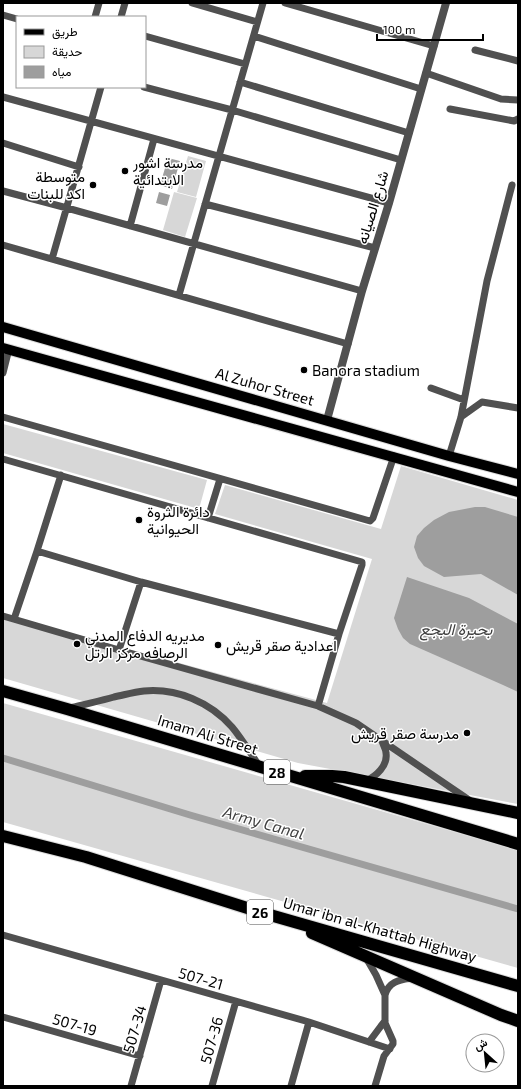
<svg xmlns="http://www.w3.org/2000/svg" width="521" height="1089" font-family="'Exo 2',Vazirmatn,sans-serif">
	<rect width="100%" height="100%" fill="#fff"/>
	<path fill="#d7d7d7" d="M 188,156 L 206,161 L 196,197 L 177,192 Z
		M 174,192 L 197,198 L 185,237 L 163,230 Z
		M 3,424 L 207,480 L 199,509 L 3,453 Z
		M 401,466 L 518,500 L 518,804 L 298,763 L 3,678 L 3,615 L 327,703 L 372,559 L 215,514 L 225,485 L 381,529 Z
		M 3,703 L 518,850 L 518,968 L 3,822 Z"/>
	<path fill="#9e9e9e" d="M 168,158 L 180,161 L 172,189 L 160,185 Z
		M 159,192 L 170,195 L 167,206 L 156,203 Z
		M 475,507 L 485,507 L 518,517 L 518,595 L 481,574 L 444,577 L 424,566 L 418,558 L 414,547 L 417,536 L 424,528 L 434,520 L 449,512 Z
		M 407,577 L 469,598 L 518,624 L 518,692 L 503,685 L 410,644 L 403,638 L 398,629 L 394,618 Z"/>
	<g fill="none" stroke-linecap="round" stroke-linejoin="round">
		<path stroke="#9e9e9e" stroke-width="7" d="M 3,758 L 190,815 L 518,909"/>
		<defs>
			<path id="primary" d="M 3,327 L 449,456 L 518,474
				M 3,348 L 518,492"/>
			<path id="motorway" d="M 3,691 L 67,709 L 518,844
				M 305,776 L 332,776 L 344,777 L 518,813
				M 3,836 L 86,857 L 263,913 L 518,986
				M 312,933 L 501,1015 L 518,1021"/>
		</defs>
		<use href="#primary" stroke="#dbdbdb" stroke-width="12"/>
		<use href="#motorway" stroke="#dbdbdb" stroke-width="14"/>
		<path stroke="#505050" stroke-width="7" d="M 192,3 L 257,22
			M 285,3 L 434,46
			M 3,15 L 17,19
			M 95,17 L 99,3
			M 121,17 L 125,3
			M 145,36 L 245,64
			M 254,36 L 421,89
			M 475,50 L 518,61
			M 426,73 L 501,99 L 518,100
			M 240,82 L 409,133
			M 144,87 L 232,110 L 401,160
			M 3,97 L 389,203
			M 450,109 L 514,121 L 518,119
			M 3,143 L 79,167
			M 3,191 L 67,208 L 362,291
			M 205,204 L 375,248
			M 130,226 L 154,139
			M 3,245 L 348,344
			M 52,259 L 101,87
			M 179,295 L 263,3
			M 3,373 L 9,349
			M 431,388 L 464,400
			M 3,417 L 370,521 L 373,518 L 394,456
			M 461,417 L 482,402 L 518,408
			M 449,456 L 461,417 L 487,281 L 512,185
			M 3,459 L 362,562 L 362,565 L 339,634 L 318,706
			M 208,518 L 220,479
			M 37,551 L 141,582 L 339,634
			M 3,616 L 119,650 L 318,706 L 356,723 L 469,800
			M 14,619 L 37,551 L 61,475
			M 119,650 L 141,582
			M 70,708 C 85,704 100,701 114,697 C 124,695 134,692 144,691 C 177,688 210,702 232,727 C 242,739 251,754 260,767
			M 366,781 C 376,776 388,766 386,753 C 386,749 383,745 382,741
			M 3,935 L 309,1022 L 390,1049
			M 365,956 L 376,975 L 385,995
			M 3,1017 L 140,1056
			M 369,1042 L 381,1026 L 385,1021
			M 131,1086 L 161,980
			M 212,1086 L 236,1001
			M 291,1086 L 309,1022
			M 375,1086 L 384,1056 L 393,1044 L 393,1041 L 385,1023 L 385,995 C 389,981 400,980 412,978"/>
		<path stroke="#505050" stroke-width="8" d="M 327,420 L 362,291 L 389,203 L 446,3"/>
		<use href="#primary" stroke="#000" stroke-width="10"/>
		<use href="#motorway" stroke="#000" stroke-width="12"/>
	</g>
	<g fill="#000" stroke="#fff" stroke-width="1.5">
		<circle cx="125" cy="171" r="4"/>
		<circle cx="93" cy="185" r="4"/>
		<circle cx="304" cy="370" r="4"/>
		<circle cx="139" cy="520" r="4"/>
		<circle cx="77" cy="644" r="4"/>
		<circle cx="218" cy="645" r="4"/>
		<circle cx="467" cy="733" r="4"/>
	</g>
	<g text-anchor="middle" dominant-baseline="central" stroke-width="3" stroke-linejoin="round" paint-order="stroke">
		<g fill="#fff" stroke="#4c4c4c" stroke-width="1">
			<rect x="264" y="760" width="26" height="24" rx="3"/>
			<rect x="247" y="900" width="26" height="24" rx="3"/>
		</g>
		<g font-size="14" font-weight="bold" fill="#000">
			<text x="277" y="772">28</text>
			<text x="260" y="912">26</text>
		</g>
		<g font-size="15" fill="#000" stroke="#fff" text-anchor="start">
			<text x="133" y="162">مدرسة اشور<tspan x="133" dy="17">الابتدائية</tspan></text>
			<text x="85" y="176" text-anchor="end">متوسطة<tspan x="85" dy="17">اكد للبنات</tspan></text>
			<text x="312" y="370">Banora stadium</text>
			<text x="147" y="511">دائرة الثروة<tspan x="147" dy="17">الحيوانية</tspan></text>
			<text x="85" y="635">مديريه الدفاع المدني<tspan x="85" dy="17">الرصافه مركز الرتل</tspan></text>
			<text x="226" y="645">اعدادية صقر قريش</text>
			<text x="459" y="733" text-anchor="end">مدرسة صقر قريش</text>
		</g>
		<g font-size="15" fill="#000" stroke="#fff">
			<text transform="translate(372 207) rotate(-73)">شارع الصيانه</text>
			<text transform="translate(265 386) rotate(16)">Al Zuhor Street</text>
			<text transform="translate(208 734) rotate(17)">Imam Ali Street</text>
			<text transform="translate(380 929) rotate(16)">Umar ibn al-Khattab Highway</text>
			<text transform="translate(201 978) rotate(16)">507-21</text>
			<text transform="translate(75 1024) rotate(16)">507-19</text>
			<text transform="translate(134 1029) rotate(-74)">507-34</text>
			<text transform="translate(211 1040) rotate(-74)">507-36</text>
		</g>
		<g font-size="16" font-style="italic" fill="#3f3f3f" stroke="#fff">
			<text x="456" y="628">بحيرة البجع</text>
			<text transform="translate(264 822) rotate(16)">Army Canal</text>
		</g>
	</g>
	<rect width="521" height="1089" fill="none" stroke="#000000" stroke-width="8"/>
	<rect x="16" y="16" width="130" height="72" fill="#ffffff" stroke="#999999"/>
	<rect x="24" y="29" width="20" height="6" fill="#000000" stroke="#999999"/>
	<text x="52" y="36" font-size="12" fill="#000000">طريق</text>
	<rect x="24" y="46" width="20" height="12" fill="#d7d7d7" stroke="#999999"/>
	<text x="52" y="56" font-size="12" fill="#000000">حديقة</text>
	<rect x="24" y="66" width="20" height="12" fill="#9e9e9e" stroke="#999999"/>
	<text x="52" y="76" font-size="12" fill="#000000">مياه</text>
	<g transform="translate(485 1053) rotate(333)"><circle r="19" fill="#ffffff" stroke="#999999"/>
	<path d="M0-3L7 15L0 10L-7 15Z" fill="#000000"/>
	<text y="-6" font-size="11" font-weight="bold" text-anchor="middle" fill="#000000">ش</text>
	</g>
	<path d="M377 34v6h106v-6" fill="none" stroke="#000000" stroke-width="2"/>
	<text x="383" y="34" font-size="12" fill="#000000" stroke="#ffffff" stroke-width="3" paint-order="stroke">100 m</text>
</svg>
